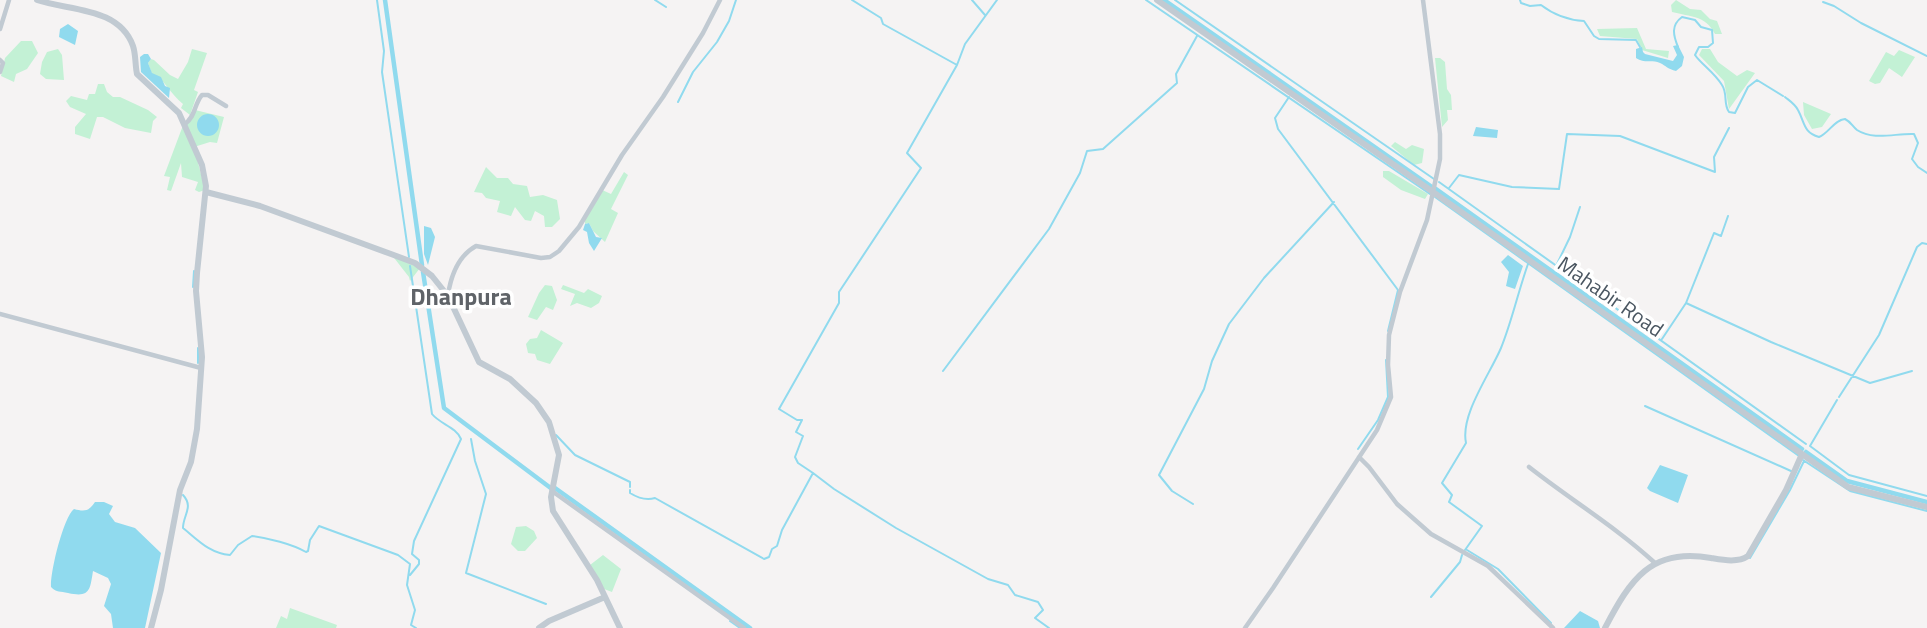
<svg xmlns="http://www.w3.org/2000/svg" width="1927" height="628" font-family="'Titillium Web',sans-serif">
	<rect width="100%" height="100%" fill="#f5f3f3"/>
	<path fill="#c3f1d5" d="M 1676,0 L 1690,9 L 1701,10 L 1710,19 L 1717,21 L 1722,34 L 1715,34 C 1705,15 1691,17 1672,12 L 1671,5 Z
		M 1637,28 L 1646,49 L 1669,51 L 1668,58 L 1642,50 L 1637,39 L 1600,36 L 1597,29 Z
		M 21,41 L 32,41 L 38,53 L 27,69 L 16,74 L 14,82 L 1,76 L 5,58 Z
		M 58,49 L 62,55 L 64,80 L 46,79 L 40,74 L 42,62 L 47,52 Z
		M 192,49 L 207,53 L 194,90 L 198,92 L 190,115 L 181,108 L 183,104 C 170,94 165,79 152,74 L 148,63 L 151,59 L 154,60 L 170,75 L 178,79 L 188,62 Z
		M 1702,49 L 1710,49 L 1718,62 L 1737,76 L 1747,70 L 1755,73 L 1729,109 L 1724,81 L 1699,55 Z
		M 1899,50 L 1915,57 L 1902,77 L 1889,68 L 1880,83 L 1875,84 L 1869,81 L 1886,52 L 1894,56 Z
		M 1440,58 L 1445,62 L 1447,89 L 1451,95 L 1452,110 L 1447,110 L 1448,120 L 1442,127 L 1435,58 Z
		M 98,84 L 104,84 L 107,92 L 113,97 L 120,97 L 148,110 L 157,117 L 153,121 L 151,133 L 125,128 L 103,117 L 97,117 L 90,139 L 75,134 L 75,127 L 86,114 L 70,107 L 66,101 L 71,96 L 87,100 L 89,94 L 95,94 Z
		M 1803,102 L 1831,114 L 1822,127 L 1812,129 L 1804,115 Z
		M 195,110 L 224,117 L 217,143 L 210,142 L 194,147 L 205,190 L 199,192 L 195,190 L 198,182 L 182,177 L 181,163 L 171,191 L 167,190 L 170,177 L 164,176 L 182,128 Z
		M 1395,142 L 1406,149 L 1412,145 L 1424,149 L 1422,163 L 1414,165 L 1391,146 Z
		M 486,167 L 497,178 L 508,178 L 513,184 L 527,186 L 530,197 L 543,195 L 557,200 L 560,219 L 552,227 L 545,227 L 544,216 L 535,211 L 531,221 L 525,220 L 515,207 L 511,216 L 497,212 L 500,201 L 486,198 L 482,193 L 474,192 Z
		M 1383,171 L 1389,171 L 1428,194 L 1425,199 L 1401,190 L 1383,177 Z
		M 624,172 L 628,175 L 611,209 L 618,213 L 605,242 L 593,231 L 589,223 L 585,224 L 585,218 L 600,189 L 611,194 Z
		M 391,254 L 420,268 L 410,281 L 409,277 Z
		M 545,285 L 552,286 L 557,300 L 553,310 L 546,307 L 537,320 L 528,317 L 539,293 Z
		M 563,285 L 584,293 L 588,289 L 602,296 L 599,303 L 591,308 L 577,303 L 570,306 L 575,294 L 561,289 Z
		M 541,330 L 563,343 L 550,364 L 537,360 L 535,354 L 528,353 L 526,344 L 530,339 L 537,338 Z
		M 526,526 L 534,531 L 537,538 L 525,551 L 518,551 L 511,544 L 516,527 Z
		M 603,555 L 621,569 L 612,592 L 604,589 L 590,565 Z
		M 290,608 L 337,625 L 336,628 L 276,628 L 281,616 L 287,619 Z"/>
	<path fill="#90daee" d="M 68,24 L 78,31 L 75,45 L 59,37 L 60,29 Z
		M 1678,45 L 1684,57 L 1682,66 L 1676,71 C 1668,69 1666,66 1660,63 C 1651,59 1645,64 1636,58 L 1636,49 L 1642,47 L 1643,52 L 1645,54 L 1673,61 L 1677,55 L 1673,46 Z
		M 144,54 L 148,54 L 151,59 L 148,63 L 152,73 L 161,77 L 165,86 L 170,88 L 169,98 L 141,72 L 140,57 Z
		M197 125a11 11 0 1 1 22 0a11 11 0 1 1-22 0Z
		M 1476,127 L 1498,130 L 1497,138 L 1473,136 Z
		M 589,223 L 596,237 L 602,238 L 594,251 L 589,243 L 587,232 L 583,230 L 585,224 Z
		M 424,226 L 431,228 L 435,237 L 428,265 L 424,254 Z
		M 1508,255 L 1523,266 L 1515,289 L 1506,286 L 1509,272 L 1501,262 Z
		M 1660,465 L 1688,475 L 1678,503 L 1650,491 L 1647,488 Z
		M 95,502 L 104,502 L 113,506 L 109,514 L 115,522 L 135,528 L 161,553 L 145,628 L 113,628 L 111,614 L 104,606 L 111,584 L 108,578 L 93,571 C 90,590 90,598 68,593 C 60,591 57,593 51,587 C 50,573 63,518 74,509 C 85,512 89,511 95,502 Z
		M 1580,611 L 1598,621 L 1600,628 L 1564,628 Z"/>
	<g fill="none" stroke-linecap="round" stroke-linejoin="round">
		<path stroke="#90daee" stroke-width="2" d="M 377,0 L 384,51 L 382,72 L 409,257
			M 655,0 L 666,7
			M 852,0 L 881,18 L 883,24 L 957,65
			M 972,0 L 985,15
			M 1146,0 L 1430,194
			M 1175,0 L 1434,179
			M 1520,0 L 1521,3 L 1530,6 L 1541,5 C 1554,15 1567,20 1584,21 L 1594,36 L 1599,39 L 1636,40 L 1640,47
			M 1823,2 L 1834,6 L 1861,23 L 1927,56
			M 1678,47 C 1673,35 1671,25 1682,17 L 1695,20 L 1701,27 L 1712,30 L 1713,43 L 1708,47 L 1699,47 L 1695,55 C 1701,64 1714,72 1722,85 C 1728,94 1723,104 1729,112 L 1735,113 L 1748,87 L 1757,80 L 1783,96
			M 1289,97 L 1275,118 L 1278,129 L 1398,290 L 1388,331
			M 1785,97 C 1790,101 1795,104 1798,110 C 1805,123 1803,132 1819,137 C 1829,133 1834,120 1845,119 C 1851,122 1852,126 1857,130 C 1874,141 1896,133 1914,134 L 1918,143 L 1912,159 L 1918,167 L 1927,173
			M 678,102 L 693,72 L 717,42 L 729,21 L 736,0
			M 1439,182 L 1806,444
			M 1449,188 L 1459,175 L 1512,187 L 1559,189 L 1567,134 L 1620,136 L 1715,172 L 1714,157 L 1729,128
			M 1435,197 L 1799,456
			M 1557,264 L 1570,237 L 1580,207
			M 193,287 L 194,271
			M 1686,303 L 1771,342 L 1870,383 L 1912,371
			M 1662,339 L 1686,303 L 1714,233 L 1721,236 L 1728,216
			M 198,348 L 198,363
			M 943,371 L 1049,229 L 1080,173 L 1087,151 L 1103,149 L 1177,83 L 1176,74 L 1197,36
			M 1839,397 L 1879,335 L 1917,247 L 1922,243 L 1927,244
			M 1837,400 L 1810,446 L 1849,475 L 1927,496
			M 1645,406 L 1791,471
			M 556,435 L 575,455 L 630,482 L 630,487
			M 471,439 L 475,461 L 486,494 L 466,573 L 546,604
			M 1358,449 L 1378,420 L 1388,397 L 1386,360
			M 1803,460 L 1850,491 L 1927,511
			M 813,473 L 798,463 L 795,457 L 803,436 L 796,432 L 802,420 L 797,420 L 779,409 L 839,303 L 839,292 L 921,168 L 907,153 L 957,65 L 965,44 L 997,0
			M 630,490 L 630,493 C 638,498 646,501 655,498 L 764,559 L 769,557 L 772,549 L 777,546 L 782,530 L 813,473 L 834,489 L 896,528 L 988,579 L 1008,585 L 1015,595 L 1038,602 L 1043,610 L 1035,618 L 1049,628
			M 183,495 C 194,507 183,515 183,528 C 198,540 209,553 230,555 L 238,545 L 252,536 C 268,538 292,544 306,552 L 308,551 L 310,540 L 319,526 L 398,555 L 410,564 L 407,585 L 415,610 L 411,625 L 416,628
			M 1193,504 L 1172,491 L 1159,475 L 1204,389 L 1212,361 L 1229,324 L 1264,278 L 1334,202
			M 1465,550 L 1482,526 L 1449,502 L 1452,495 L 1442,483 L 1466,443 C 1460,415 1490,374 1501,348 C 1512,321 1518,292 1528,264
			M 1467,550 L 1498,569 L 1551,623
			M 1750,558 L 1790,490 L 1804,461
			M 410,575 L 419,564 L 419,560 L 412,554 L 414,541 L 461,439 C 456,427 440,424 432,414 L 410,266
			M 1431,597 L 1460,562 L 1462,555
			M 730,621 L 740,628"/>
		<path stroke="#90daee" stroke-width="4.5" d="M 385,0 L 422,265
			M 1164,0 L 1432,187
			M 1436,189 L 1802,449
			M 423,272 L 444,408 L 552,489
			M 1806,452 L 1847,481 L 1927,502
			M 555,488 L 750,628"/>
		<path stroke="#c1cad2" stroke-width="4.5" d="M 0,29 L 9,0
			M 0,60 L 3,63 L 0,72
			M 185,124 C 196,116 194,104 202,95 L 208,95 L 226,106
			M 448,295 C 451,275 458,256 476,246 L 541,258 L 550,257 L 559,251 L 579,227 L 622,155 L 663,97 L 703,33 L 720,0
			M 0,314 L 201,368
			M 1359,457 L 1369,467 L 1397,504 L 1431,534 L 1488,566 L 1553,628
			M 1529,467 C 1571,500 1616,527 1655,563
			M 552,491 L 744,628
			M 1245,628 L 1273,588 L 1377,430 L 1391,397 L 1388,365 L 1389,335 L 1400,292 L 1427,220 L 1440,159 L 1440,134 L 1423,0"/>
		<path stroke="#c1cad2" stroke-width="6" d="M 37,0 C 70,11 119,7 133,46 C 136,55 135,65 137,74 L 179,113 L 202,165 L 206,186 L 197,273 L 196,291 L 202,357 L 197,429 L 191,462 L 180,490 L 161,590 L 151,628
			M 1157,0 L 1433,192 L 1802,454 L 1786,490 L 1748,556 C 1738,563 1723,560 1711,558 C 1651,547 1630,580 1605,628
			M 206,192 L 260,206 L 391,254 L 415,263 L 432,276 L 448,296 L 479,362 L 510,379 L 536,403 L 549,422 L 559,455 L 551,497 L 553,511 L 597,580 L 620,628
			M 1802,454 L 1848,487 L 1927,507
			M 539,628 L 549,621 L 605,597"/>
	</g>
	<g text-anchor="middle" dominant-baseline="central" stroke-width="7" stroke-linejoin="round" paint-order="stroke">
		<g font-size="21" fill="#4a5661" stroke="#fff">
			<text transform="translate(1611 296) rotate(35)">Mahabir Road</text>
		</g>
		<g font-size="24" font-weight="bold" fill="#5f6368" stroke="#fff">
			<text x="461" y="296">Dhanpura</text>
		</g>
	</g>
</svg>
